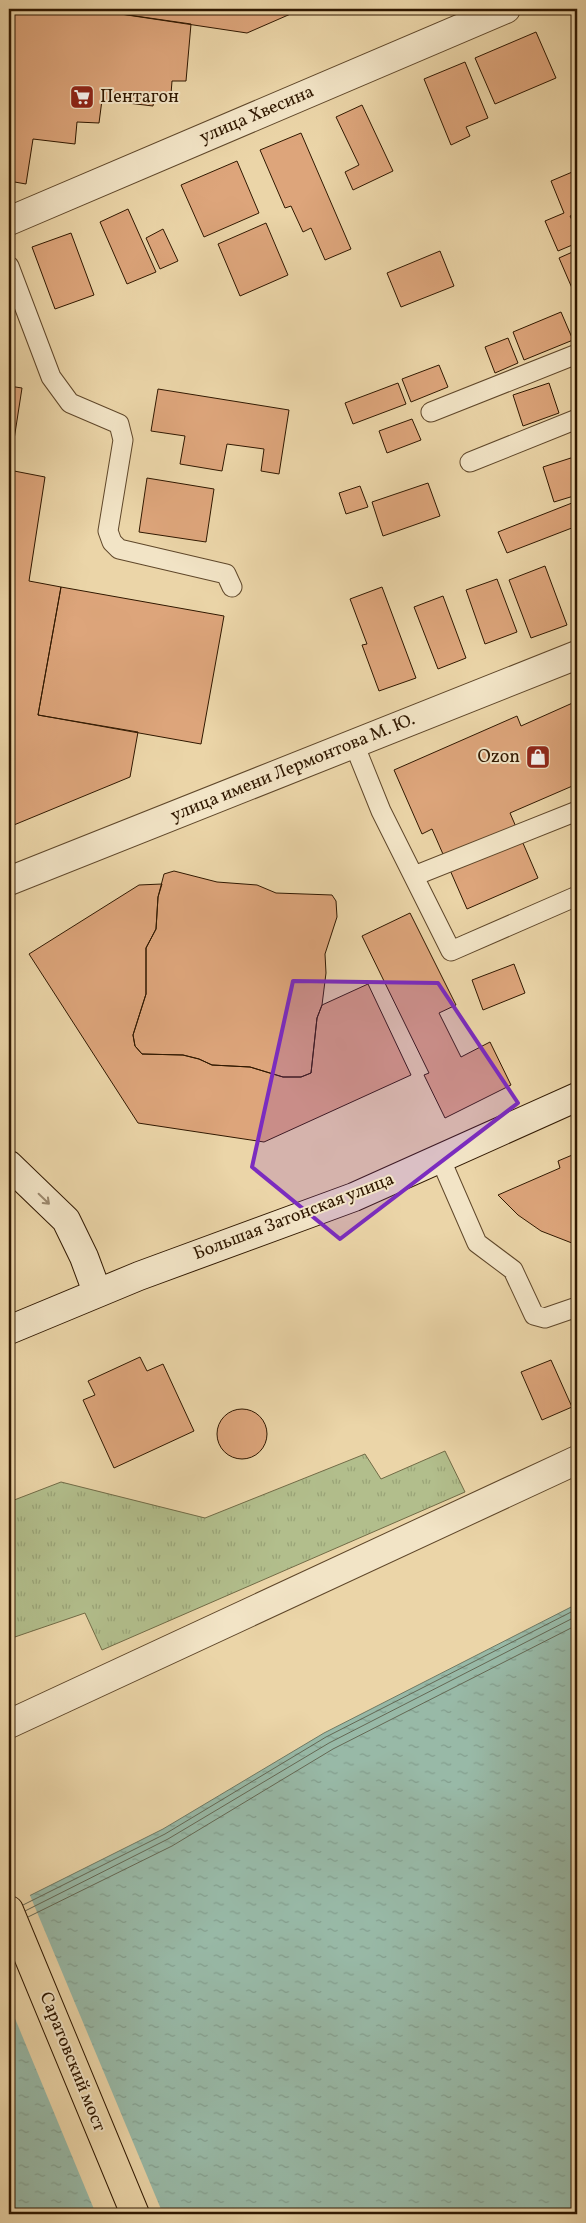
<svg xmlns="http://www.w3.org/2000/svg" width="586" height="2223" font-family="Vollkorn,serif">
	<defs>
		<pattern id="grass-tufts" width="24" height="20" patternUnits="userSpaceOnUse" patternTransform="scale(1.25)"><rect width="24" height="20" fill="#b2be8c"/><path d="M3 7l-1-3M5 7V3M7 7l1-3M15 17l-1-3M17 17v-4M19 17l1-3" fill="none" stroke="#99a377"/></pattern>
		<pattern id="water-ripples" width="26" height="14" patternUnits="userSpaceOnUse" patternTransform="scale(1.25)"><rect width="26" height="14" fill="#98b9a7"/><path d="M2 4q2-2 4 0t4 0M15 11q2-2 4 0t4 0" fill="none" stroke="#839e8e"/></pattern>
	</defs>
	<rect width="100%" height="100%" fill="#ebd5a8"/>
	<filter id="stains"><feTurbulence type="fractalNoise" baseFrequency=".004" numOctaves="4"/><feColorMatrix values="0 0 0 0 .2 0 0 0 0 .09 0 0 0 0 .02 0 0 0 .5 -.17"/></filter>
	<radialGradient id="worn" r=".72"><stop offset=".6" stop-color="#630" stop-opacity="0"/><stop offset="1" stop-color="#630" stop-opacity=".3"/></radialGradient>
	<path fill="url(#grass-tufts)" stroke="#716b46" d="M 445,1451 L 465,1492 L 102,1650 L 85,1613 L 9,1639 L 9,1502 L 61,1482 L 205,1518 L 365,1454 L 381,1479 Z"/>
	<path fill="url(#water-ripples)" stroke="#6e7964" d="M 577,1604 L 577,2214 L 9,2214 L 9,1906 L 163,1829 L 324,1733 Z"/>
	<path fill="#ebd5a8" d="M 29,1893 L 163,2214 L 96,2214 L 9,2004 L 9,1904 Z"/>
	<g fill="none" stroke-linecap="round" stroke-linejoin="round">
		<path stroke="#646854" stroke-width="1" d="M 23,1905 L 165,1834 L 326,1737 L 577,1609
			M 25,1911 L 168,1839 L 329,1743 L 577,1616
			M 28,1917 L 172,1846 L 333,1749 L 577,1625"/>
	</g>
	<path fill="#dda57b" stroke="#301800" d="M 9,9 L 87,9 L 191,24 L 186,81 L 172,81 L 171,94 L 155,93 L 153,106 L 102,100 L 99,123 L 77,122 L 75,144 L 33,139 L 26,184 L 9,181 Z
		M 87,9 L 302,9 L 247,33 Z
		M 536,32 L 556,78 L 495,104 L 475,58 Z
		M 465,62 L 488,118 L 466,127 L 470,136 L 451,145 L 424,79 Z
		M 362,105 L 393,171 L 353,190 L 345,172 L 359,165 L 336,117 Z
		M 301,133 L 351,249 L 325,260 L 311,228 L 303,232 L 291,206 L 285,208 L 260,150 Z
		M 237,161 L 259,213 L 204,237 L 181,185 Z
		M 577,170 L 577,213 L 570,216 L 577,230 L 577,243 L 558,251 L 545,221 L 564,213 L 551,181 Z
		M 128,209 L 156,272 L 127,284 L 100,222 Z
		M 266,223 L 288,275 L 240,296 L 218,244 Z
		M 163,229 L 178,261 L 160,269 L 146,238 Z
		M 71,233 L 94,295 L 55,309 L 32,247 Z
		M 577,250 L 577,294 L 575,295 L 559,258 Z
		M 440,251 L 454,286 L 401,307 L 387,273 Z
		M 561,312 L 573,340 L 524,360 L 513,332 Z
		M 508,338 L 518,363 L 495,373 L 485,347 Z
		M 439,365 L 448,387 L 411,402 L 402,379 Z
		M 398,383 L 406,404 L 353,424 L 345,403 Z
		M 549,383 L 559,413 L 523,426 L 513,395 Z
		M 9,386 L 22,388 L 9,472 Z
		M 158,389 L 289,410 L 279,474 L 261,471 L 264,449 L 227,444 L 222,471 L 180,464 L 185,436 L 151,431 Z
		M 412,419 L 421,440 L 387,453 L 379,431 Z
		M 577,456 L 577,495 L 554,502 L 543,467 Z
		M 9,470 L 45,477 L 29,581 L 61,587 L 38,715 L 138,732 L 130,777 L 9,827 Z
		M 147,478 L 214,489 L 206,542 L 139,532 Z
		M 428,483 L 440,516 L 383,536 L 372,502 Z
		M 360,486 L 368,507 L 346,514 L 339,493 Z
		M 577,501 L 577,526 L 507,553 L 498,532 Z
		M 545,566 L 567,625 L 531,638 L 509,580 Z
		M 497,579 L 517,632 L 485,644 L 466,590 Z
		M 61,587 L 224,616 L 201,744 L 38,715 Z
		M 382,587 L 416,678 L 379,691 L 362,645 L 367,644 L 350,599 Z
		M 443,596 L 466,658 L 438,669 L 414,607 Z
		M 577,701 L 577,784 L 510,813 L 538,878 L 467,909 L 432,829 L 422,834 L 394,770 L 517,716 L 521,726 Z
		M 174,871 L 217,882 L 257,885 L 276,893 L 332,895 L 336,901 L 337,917 L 325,954 L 326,973 L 322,1005 L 317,1018 L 311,1073 L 301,1077 L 283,1077 L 250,1067 L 212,1065 L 199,1059 L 183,1055 L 142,1054 L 135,1046 L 133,1035 L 146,994 L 146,948 L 156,929 L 158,897 L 164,874 Z
		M 162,884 L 158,897 L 156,929 L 146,948 L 146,994 L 133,1035 L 135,1046 L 142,1054 L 183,1055 L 199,1059 L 212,1065 L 250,1067 L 283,1077 L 301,1077 L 311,1073 L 317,1018 L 322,1005 L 368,984 L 411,1075 L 264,1142 L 138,1123 L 29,954 L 139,885 Z
		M 410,913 L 456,1005 L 439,1013 L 461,1057 L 490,1042 L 511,1085 L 445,1118 L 424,1075 L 429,1073 L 362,936 Z
		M 514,964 L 525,993 L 483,1010 L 472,980 Z
		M 577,1153 L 577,1245 L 541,1231 L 518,1215 L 498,1195 L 560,1168 L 558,1161 Z
		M 140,1357 L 147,1371 L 163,1364 L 194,1431 L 114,1468 L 83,1400 L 95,1395 L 88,1381 Z
		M 551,1360 L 572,1407 L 542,1420 L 521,1372 Z
		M217 1434a25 25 0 1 1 50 0a25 25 0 1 1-50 0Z"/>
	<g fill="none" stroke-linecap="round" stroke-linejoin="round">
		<defs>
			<path id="lane" d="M 9,266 L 51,377 L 70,403 L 119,424 L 123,440 L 108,531 L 112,542 L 119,549 L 226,574 L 232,587
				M 431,412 L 577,354
				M 470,462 L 577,419
				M 354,744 L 381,811 L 451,951 L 577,896
				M 414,876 L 577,811
				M 440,1158 L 477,1243 L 513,1270 L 534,1315 L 545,1318 L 577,1307"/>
			<path id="street" d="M 9,221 L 506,9
				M 9,881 L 577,655
				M 9,1724 L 577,1460"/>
			<path id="secondary" d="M 9,1165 L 66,1220 L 84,1257 L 97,1292
				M 9,1330 L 139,1276 L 354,1197 L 577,1097"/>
			<path id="primary" d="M 9,1910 L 135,2214"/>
		</defs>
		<use href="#lane" stroke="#5f472a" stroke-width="21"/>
		<use href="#street" stroke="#5f472a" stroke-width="30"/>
		<use href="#secondary" stroke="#301800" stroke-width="30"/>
		<use href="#primary" stroke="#301800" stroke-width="30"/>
		<use href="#lane" stroke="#f2e4c6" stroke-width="19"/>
		<use href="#street" stroke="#f2e4c6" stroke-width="28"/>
		<use href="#secondary" stroke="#f2e4c6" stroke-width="28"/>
		<use href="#primary" stroke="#ebd5a8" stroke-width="28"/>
	</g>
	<defs><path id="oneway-shaft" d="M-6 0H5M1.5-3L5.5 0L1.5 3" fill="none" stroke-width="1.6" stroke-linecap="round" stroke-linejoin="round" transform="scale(1.25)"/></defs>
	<use stroke="#9b886d" href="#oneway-shaft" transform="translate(44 1199) rotate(44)"/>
	<path fill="#7b2cbf" fill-opacity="0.2" stroke="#7b2cbf" stroke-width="4" stroke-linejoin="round" d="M 293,981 L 438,983 L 518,1103 L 340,1239 L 252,1167 Z"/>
	<defs>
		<symbol id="supermarket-square" viewBox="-11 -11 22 22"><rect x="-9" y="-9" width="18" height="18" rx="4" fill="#8f2418" stroke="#f2e4c6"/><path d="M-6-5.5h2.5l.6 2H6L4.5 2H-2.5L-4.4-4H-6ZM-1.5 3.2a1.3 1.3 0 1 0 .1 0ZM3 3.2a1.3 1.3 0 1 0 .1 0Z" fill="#fff"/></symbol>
		<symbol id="shop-square" viewBox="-11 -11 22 22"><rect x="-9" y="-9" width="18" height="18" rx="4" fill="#8f2418" stroke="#f2e4c6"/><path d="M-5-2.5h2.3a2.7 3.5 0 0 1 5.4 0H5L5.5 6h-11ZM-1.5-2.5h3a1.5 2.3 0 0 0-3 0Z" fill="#fff"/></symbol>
	</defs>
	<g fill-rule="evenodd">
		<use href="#supermarket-square" x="68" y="83" width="28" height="28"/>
		<use href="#shop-square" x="524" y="743" width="28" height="28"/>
	</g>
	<g text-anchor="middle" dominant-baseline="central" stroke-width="4" stroke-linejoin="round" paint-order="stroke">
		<g font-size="18" fill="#301800" stroke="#f2e4c6" text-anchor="start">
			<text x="100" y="97">Пентагон</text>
			<text x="520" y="757" text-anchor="end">Ozon</text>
		</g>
		<g font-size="18" fill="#301800" stroke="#f2e4c6">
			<text transform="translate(257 115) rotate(-23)">улица Хвесина</text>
			<text transform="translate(293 768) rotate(-22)">улица имени Лермонтова М. Ю.</text>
			<text transform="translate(294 1217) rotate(-21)">Большая Затонская улица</text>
			<text transform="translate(72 2062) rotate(68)">Саратовский мост</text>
		</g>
	</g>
	<rect width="586" height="2223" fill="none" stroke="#ebd5a8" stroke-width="30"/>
	<rect x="10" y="10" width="566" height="2203" fill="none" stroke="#301800" stroke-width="2.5"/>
	<rect x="15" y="15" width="556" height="2193" fill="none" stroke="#301800"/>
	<rect width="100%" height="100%" filter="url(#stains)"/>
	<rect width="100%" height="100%" fill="url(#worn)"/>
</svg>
